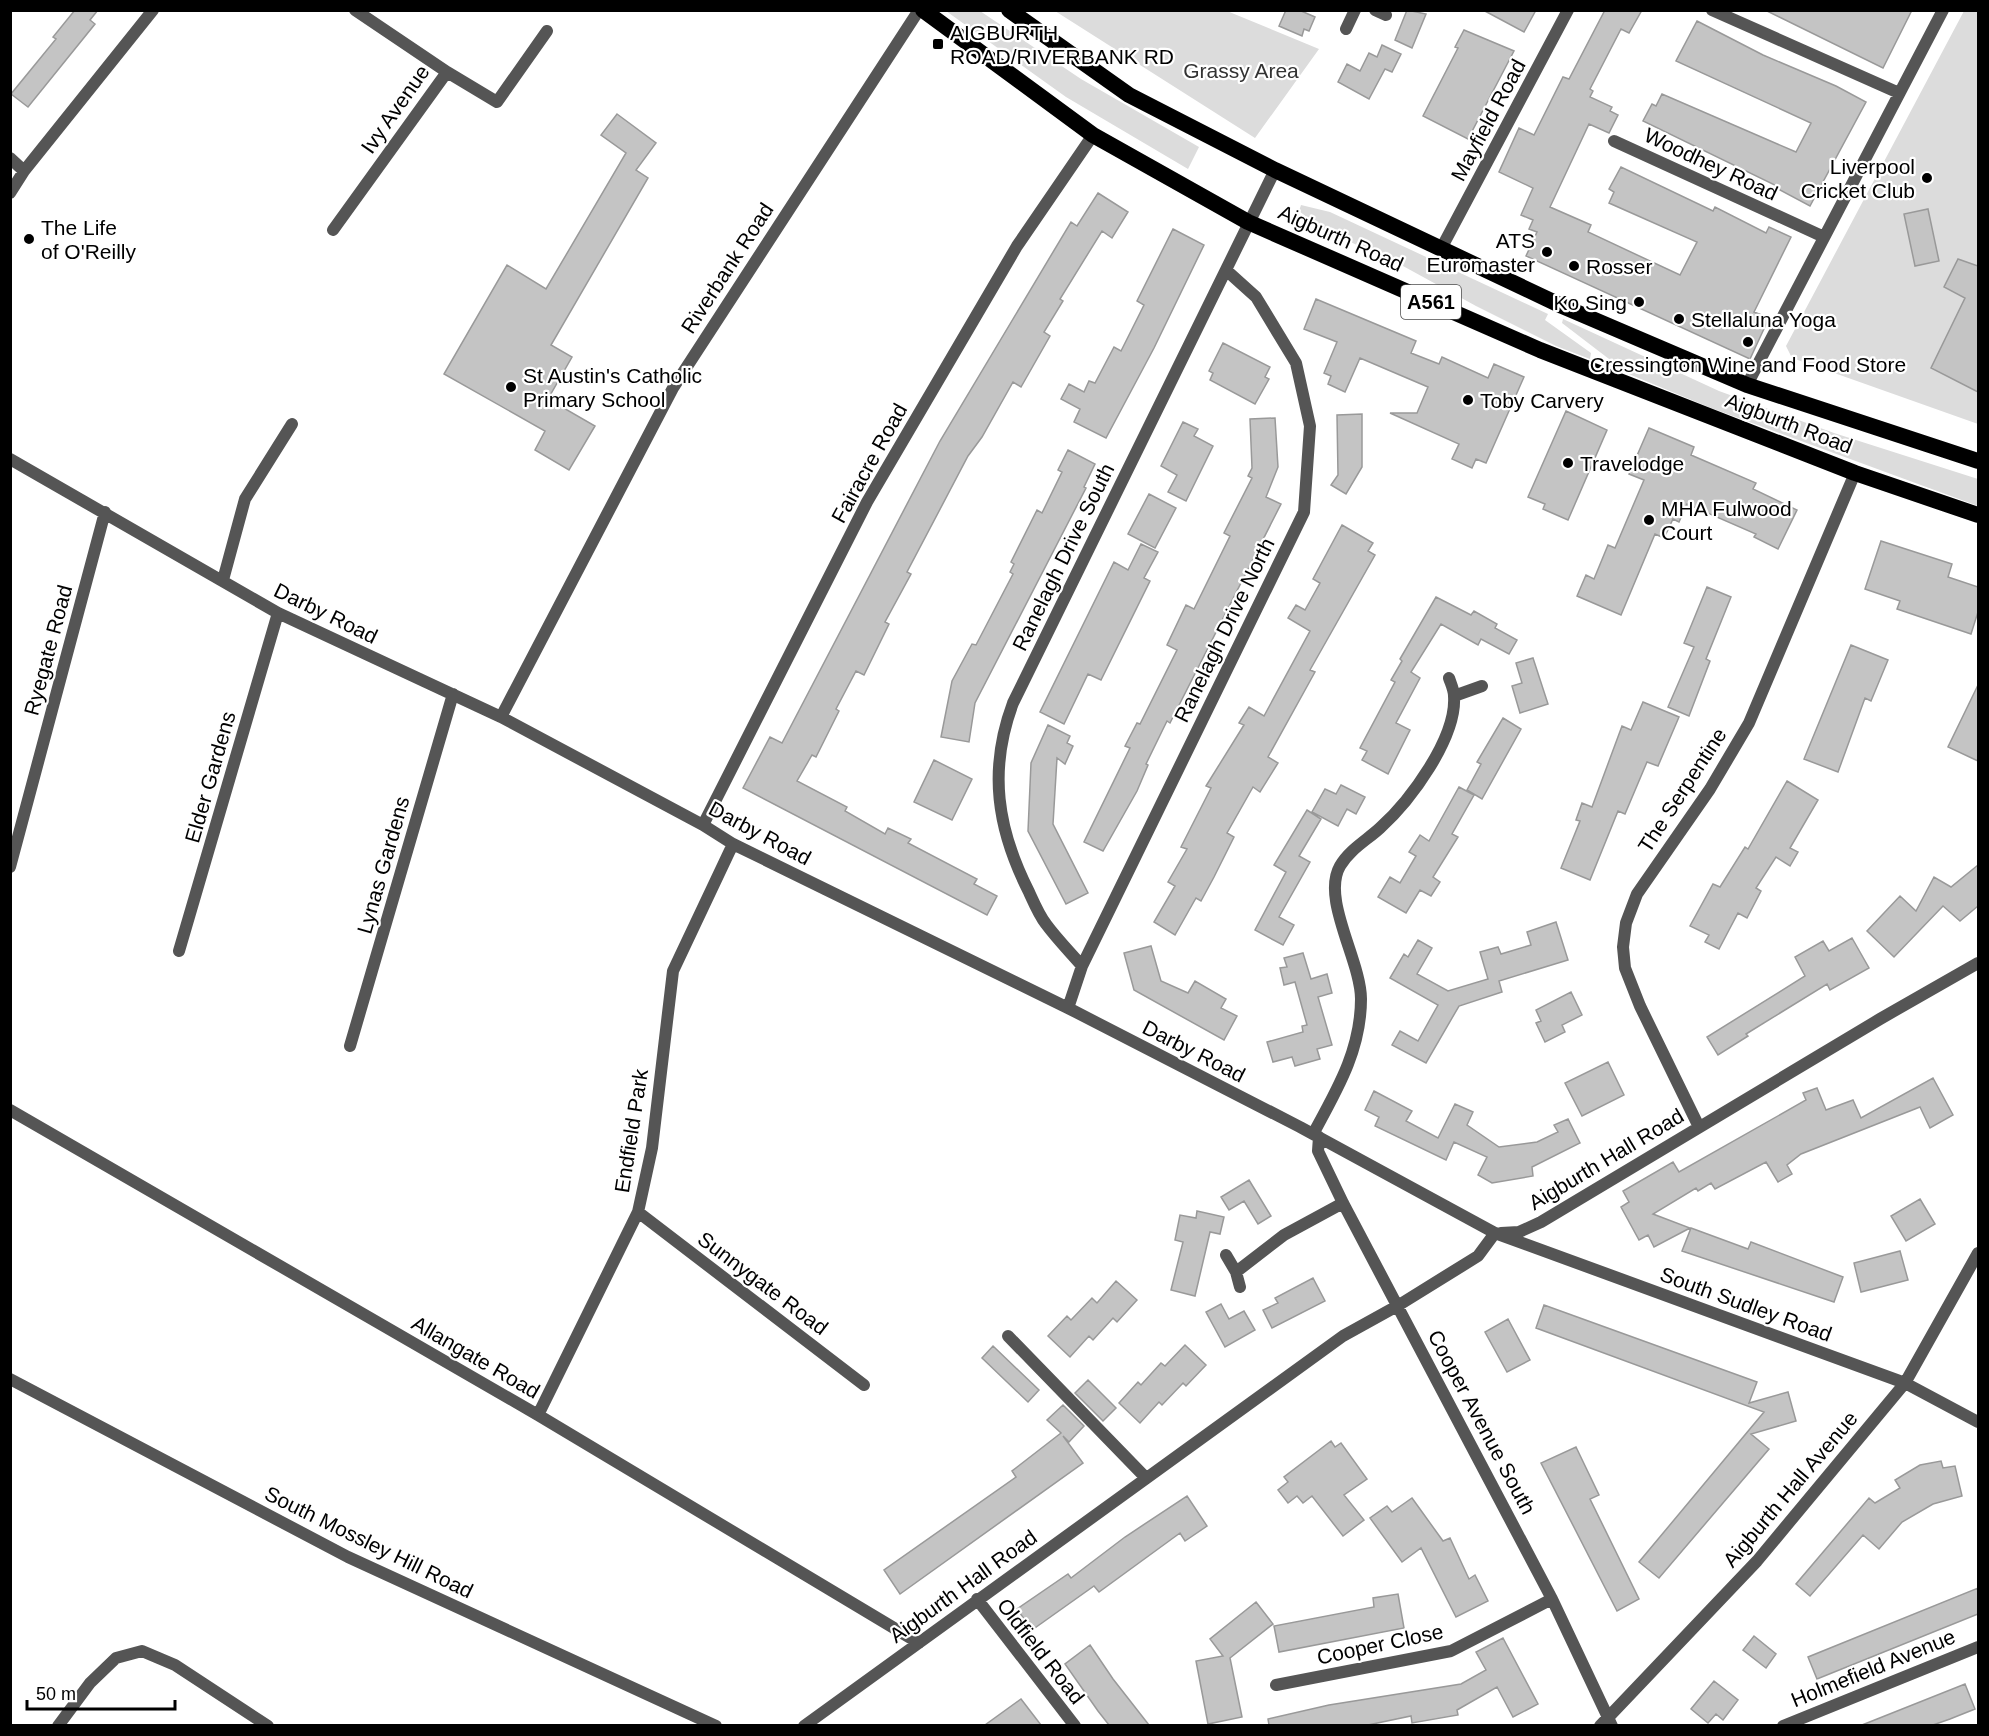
<svg xmlns="http://www.w3.org/2000/svg" width="1989" height="1736" font-family="Arial,sans-serif">
	<rect width="100%" height="100%" fill="#fff"/>
	<path fill="#dcdcdc" d="M 946,11 L 980,11 L 1081,79 L 1199,147 L 1188,169 L 1066,97 Z
		M 1055,11 L 1227,11 L 1319,49 L 1255,138 Z
		M 1964,11 L 1978,11 L 1978,424 L 1792,358 L 1786,346 Z
		M 1301,205 L 1330,212 L 1548,314 L 1545,320 L 1591,353 L 1590,359 L 1556,346 L 1476,306 L 1403,266 L 1322,229 L 1299,211 Z
		M 1563,319 L 1719,391 L 1834,433 L 1978,479 L 1978,506 L 1711,408 L 1607,365 L 1609,359 L 1562,323 Z"/>
	<path fill="#c4c4c4" stroke="#999" stroke-width="1.5" d="M 75,10 L 98,10 L 90,20 L 95,24 L 28,107 L 11,94 L 56,39 L 53,37 Z
		M 1286,10 L 1299,10 L 1315,17 L 1309,31 L 1304,29 L 1302,36 L 1279,26 Z
		M 1407,10 L 1426,14 L 1412,48 L 1395,40 Z
		M 1483,10 L 1536,10 L 1524,32 Z
		M 1605,10 L 1642,10 L 1629,33 L 1621,29 L 1590,89 L 1593,91 L 1590,97 L 1612,107 L 1610,111 L 1618,115 L 1609,133 L 1589,124 L 1550,207 L 1591,225 L 1588,232 L 1680,275 L 1697,242 L 1609,203 L 1614,192 L 1609,189 L 1621,167 L 1713,211 L 1715,207 L 1766,233 L 1769,227 L 1791,237 L 1754,312 L 1769,318 L 1750,359 L 1526,256 L 1537,232 L 1529,229 L 1533,220 L 1521,215 L 1533,188 L 1499,172 L 1519,128 L 1534,135 L 1563,77 L 1569,79 Z
		M 1765,10 L 1912,10 L 1883,68 Z
		M 1697,21 L 1763,55 L 1836,86 L 1866,102 L 1810,206 L 1778,189 L 1779,187 L 1643,121 L 1652,104 L 1656,106 L 1662,94 L 1796,152 L 1811,123 L 1676,61 Z
		M 1464,30 L 1514,51 L 1468,139 L 1423,116 L 1458,48 L 1455,47 Z
		M 1382,45 L 1401,54 L 1392,72 L 1385,69 L 1369,99 L 1338,82 L 1347,64 L 1360,71 L 1369,53 L 1377,57 Z
		M 617,114 L 656,143 L 636,170 L 648,178 L 551,345 L 572,357 L 548,399 L 595,426 L 569,470 L 535,450 L 545,431 L 444,374 L 507,265 L 546,289 L 626,153 L 601,135 Z
		M 1098,193 L 1128,212 L 1112,238 L 1102,231 L 1060,299 L 1063,301 L 1044,332 L 1050,336 L 1021,387 L 1013,382 L 982,437 L 968,456 L 907,572 L 911,574 L 885,622 L 889,624 L 864,675 L 856,671 L 836,709 L 839,711 L 816,757 L 812,755 L 797,781 L 847,807 L 845,811 L 885,834 L 888,828 L 911,839 L 908,843 L 977,879 L 974,884 L 997,896 L 987,915 L 743,788 L 770,737 L 782,743 L 940,441 L 1071,222 L 1077,226 Z
		M 1928,209 L 1939,261 L 1915,266 L 1904,214 Z
		M 1173,229 L 1204,245 L 1154,348 L 1106,438 L 1074,422 L 1080,409 L 1061,399 L 1069,384 L 1084,392 L 1089,381 L 1095,383 L 1114,347 L 1121,351 L 1144,305 L 1137,301 Z
		M 1958,259 L 1978,266 L 1978,392 L 1931,368 L 1965,298 L 1944,287 Z
		M 1316,299 L 1416,341 L 1411,353 L 1439,364 L 1442,357 L 1488,378 L 1494,364 L 1524,377 L 1486,463 L 1476,459 L 1472,468 L 1452,459 L 1459,444 L 1390,413 L 1417,413 L 1428,387 L 1360,358 L 1345,392 L 1328,384 L 1331,376 L 1324,373 L 1337,342 L 1304,329 Z
		M 1223,343 L 1270,367 L 1265,377 L 1269,379 L 1255,404 L 1210,380 L 1213,373 L 1209,371 Z
		M 1566,411 L 1607,430 L 1568,520 L 1543,509 L 1545,504 L 1528,497 Z
		M 1362,414 L 1362,467 L 1346,494 L 1331,485 L 1338,475 L 1337,415 Z
		M 1275,418 L 1278,467 L 1266,497 L 1281,504 L 1170,723 L 1167,721 L 1146,764 L 1148,765 L 1137,791 L 1103,851 L 1084,842 L 1130,748 L 1125,746 L 1137,723 L 1140,724 L 1177,650 L 1167,645 L 1186,605 L 1194,609 L 1230,536 L 1224,533 L 1252,478 L 1248,476 L 1252,468 L 1250,419 Z
		M 1183,422 L 1198,429 L 1194,436 L 1213,446 L 1186,501 L 1168,492 L 1177,475 L 1161,466 Z
		M 1649,428 L 1694,447 L 1691,455 L 1756,483 L 1753,489 L 1797,510 L 1778,549 L 1754,537 L 1756,534 L 1687,504 L 1679,522 L 1673,519 L 1664,538 L 1655,534 L 1621,615 L 1577,596 L 1586,575 L 1594,579 L 1608,545 L 1615,548 L 1644,480 L 1629,474 Z
		M 1068,450 L 1095,464 L 1084,487 L 1086,488 L 975,703 L 969,742 L 941,737 L 952,681 L 972,644 L 976,645 L 1013,574 L 1010,572 L 1014,564 L 1011,562 L 1037,510 L 1042,513 L 1062,472 L 1058,470 Z
		M 1149,494 L 1176,508 L 1155,548 L 1128,534 Z
		M 1342,525 L 1373,543 L 1368,551 L 1375,555 L 1310,670 L 1315,672 L 1268,757 L 1278,763 L 1260,792 L 1253,787 L 1227,833 L 1234,837 L 1214,877 L 1201,901 L 1196,898 L 1175,935 L 1154,922 L 1175,886 L 1168,882 L 1187,849 L 1181,847 L 1211,788 L 1206,786 L 1244,725 L 1239,723 L 1249,707 L 1264,716 L 1310,631 L 1288,618 L 1296,605 L 1305,610 L 1320,583 L 1313,579 Z
		M 1881,541 L 1952,564 L 1948,577 L 1978,587 L 1978,612 L 1971,634 L 1897,609 L 1900,601 L 1865,589 Z
		M 1141,544 L 1158,552 L 1144,578 L 1150,581 L 1101,680 L 1088,674 L 1064,724 L 1040,712 L 1114,562 L 1128,570 Z
		M 1707,587 L 1731,597 L 1706,659 L 1710,661 L 1689,716 L 1668,707 L 1694,647 L 1684,643 Z
		M 1436,597 L 1471,615 L 1474,611 L 1497,624 L 1495,628 L 1517,640 L 1509,654 L 1481,639 L 1478,645 L 1441,624 L 1411,672 L 1420,678 L 1396,723 L 1410,730 L 1388,774 L 1362,760 L 1367,751 L 1360,748 L 1395,682 L 1391,680 L 1402,661 L 1400,659 Z
		M 1851,645 L 1888,660 L 1871,701 L 1865,698 L 1838,772 L 1804,759 Z
		M 1533,658 L 1548,704 L 1520,713 L 1512,686 L 1522,683 L 1516,663 Z
		M 1978,685 L 1978,761 L 1948,747 Z
		M 1643,702 L 1679,717 L 1658,766 L 1647,762 L 1625,814 L 1618,811 L 1590,880 L 1561,868 L 1580,821 L 1576,820 L 1582,803 L 1592,807 L 1622,726 L 1631,730 Z
		M 1503,718 L 1521,729 L 1482,799 L 1467,790 L 1481,764 L 1477,762 Z
		M 1048,725 L 1070,736 L 1067,743 L 1073,746 L 1065,764 L 1057,758 L 1053,824 L 1088,893 L 1066,904 L 1028,831 L 1031,763 Z
		M 934,760 L 972,779 L 952,820 L 914,802 Z
		M 1787,781 L 1818,800 L 1790,848 L 1798,852 L 1790,866 L 1776,857 L 1756,888 L 1761,891 L 1747,918 L 1738,913 L 1719,949 L 1705,942 L 1709,935 L 1690,926 L 1713,884 L 1720,887 L 1745,847 L 1748,849 Z
		M 1341,785 L 1365,797 L 1356,814 L 1347,809 L 1338,826 L 1312,812 L 1325,789 L 1336,794 Z
		M 1459,787 L 1474,795 L 1452,834 L 1458,837 L 1433,877 L 1440,882 L 1431,896 L 1420,890 L 1406,913 L 1378,897 L 1390,877 L 1400,883 L 1416,856 L 1409,852 L 1420,835 L 1429,841 Z
		M 1307,810 L 1321,819 L 1299,856 L 1310,862 L 1279,917 L 1294,925 L 1283,945 L 1255,930 L 1286,872 L 1274,865 Z
		M 1978,865 L 1978,906 L 1960,921 L 1943,906 L 1894,957 L 1867,931 L 1900,896 L 1916,911 L 1934,877 L 1951,887 Z
		M 1556,922 L 1568,960 L 1499,981 L 1502,992 L 1459,1006 L 1426,1063 L 1392,1045 L 1400,1031 L 1418,1041 L 1438,1005 L 1390,978 L 1404,954 L 1408,957 L 1418,940 L 1432,948 L 1417,974 L 1448,991 L 1488,979 L 1480,952 L 1498,947 L 1501,954 L 1531,945 L 1527,932 Z
		M 1852,938 L 1869,968 L 1830,990 L 1827,984 L 1746,1034 L 1748,1036 L 1718,1055 L 1707,1037 L 1805,976 L 1795,957 L 1823,941 L 1829,951 Z
		M 1151,946 L 1161,981 L 1188,993 L 1195,981 L 1226,999 L 1221,1008 L 1237,1016 L 1224,1040 L 1134,990 L 1124,953 Z
		M 1303,953 L 1311,979 L 1327,974 L 1332,993 L 1318,997 L 1332,1045 L 1317,1049 L 1320,1059 L 1295,1066 L 1292,1057 L 1273,1062 L 1267,1042 L 1303,1032 L 1302,1026 L 1307,1025 L 1295,982 L 1284,985 L 1280,968 L 1287,967 L 1284,958 Z
		M 1571,992 L 1582,1015 L 1562,1025 L 1565,1032 L 1545,1042 L 1536,1023 L 1541,1021 L 1536,1010 Z
		M 1608,1062 L 1624,1095 L 1582,1116 L 1565,1083 Z
		M 1933,1078 L 1953,1115 L 1930,1128 L 1920,1107 L 1801,1154 L 1787,1165 L 1792,1174 L 1778,1182 L 1766,1162 L 1715,1189 L 1711,1183 L 1698,1191 L 1696,1188 L 1653,1214 L 1690,1228 L 1654,1247 L 1648,1235 L 1639,1240 L 1621,1207 L 1629,1202 L 1623,1191 L 1673,1162 L 1679,1172 L 1806,1100 L 1803,1093 L 1817,1088 L 1826,1110 L 1853,1100 L 1861,1118 Z
		M 1374,1091 L 1412,1111 L 1406,1121 L 1438,1138 L 1455,1104 L 1473,1112 L 1467,1125 L 1499,1147 L 1537,1142 L 1558,1132 L 1554,1125 L 1568,1119 L 1580,1143 L 1532,1167 L 1533,1176 L 1492,1183 L 1478,1175 L 1487,1157 L 1454,1142 L 1446,1160 L 1375,1126 L 1379,1117 L 1365,1110 Z
		M 1249,1180 L 1271,1216 L 1258,1224 L 1244,1201 L 1229,1210 L 1221,1197 Z
		M 1920,1199 L 1935,1224 L 1906,1241 L 1891,1216 Z
		M 1197,1211 L 1224,1217 L 1220,1234 L 1210,1232 L 1195,1296 L 1171,1290 L 1183,1242 L 1175,1240 L 1180,1215 L 1196,1218 Z
		M 1691,1228 L 1748,1249 L 1751,1242 L 1843,1277 L 1834,1302 L 1682,1251 Z
		M 1900,1251 L 1908,1280 L 1861,1292 L 1854,1263 Z
		M 1313,1278 L 1325,1301 L 1272,1328 L 1263,1310 L 1278,1303 L 1275,1298 Z
		M 1116,1281 L 1137,1300 L 1117,1322 L 1113,1318 L 1093,1340 L 1089,1336 L 1070,1357 L 1048,1336 L 1067,1316 L 1071,1320 L 1092,1298 L 1097,1303 Z
		M 1221,1304 L 1229,1319 L 1244,1311 L 1255,1330 L 1225,1347 L 1206,1312 Z
		M 1544,1305 L 1757,1382 L 1749,1403 L 1788,1392 L 1796,1421 L 1751,1434 L 1769,1449 L 1659,1578 L 1639,1562 L 1764,1412 L 1536,1328 Z
		M 1508,1319 L 1530,1360 L 1507,1372 L 1485,1332 Z
		M 1185,1345 L 1206,1365 L 1186,1386 L 1183,1383 L 1162,1405 L 1159,1402 L 1140,1423 L 1119,1403 L 1138,1382 L 1141,1385 L 1161,1363 L 1165,1366 Z
		M 993,1346 L 1039,1390 L 1028,1402 L 982,1358 Z
		M 1088,1380 L 1116,1408 L 1103,1421 L 1075,1393 Z
		M 1063,1405 L 1084,1426 L 1069,1442 L 1063,1436 L 1083,1463 L 900,1594 L 884,1570 L 1016,1477 L 1012,1471 L 1061,1433 L 1047,1420 Z
		M 1331,1441 L 1335,1447 L 1341,1443 L 1367,1479 L 1344,1495 L 1364,1520 L 1343,1536 L 1312,1496 L 1303,1503 L 1297,1496 L 1288,1503 L 1278,1490 L 1288,1482 L 1284,1477 Z
		M 1576,1447 L 1599,1495 L 1590,1499 L 1639,1599 L 1617,1611 L 1541,1463 Z
		M 1941,1461 L 1943,1468 L 1955,1466 L 1962,1496 L 1933,1504 L 1902,1522 L 1879,1549 L 1863,1535 L 1810,1596 L 1796,1584 L 1869,1498 L 1875,1503 L 1900,1488 L 1895,1480 L 1920,1465 Z
		M 1187,1496 L 1207,1526 L 1185,1541 L 1180,1533 L 1099,1592 L 1094,1586 L 1032,1630 L 1017,1609 L 1068,1574 L 1071,1578 L 1125,1537 Z
		M 1412,1498 L 1443,1541 L 1450,1538 L 1469,1579 L 1475,1575 L 1488,1601 L 1456,1617 L 1421,1548 L 1402,1562 L 1370,1518 L 1387,1506 L 1392,1512 Z
		M 1978,1588 L 1978,1614 L 1817,1679 L 1808,1657 Z
		M 1398,1594 L 1404,1628 L 1279,1652 L 1274,1626 L 1374,1607 L 1373,1598 Z
		M 1256,1602 L 1273,1624 L 1230,1658 L 1242,1717 L 1208,1724 L 1196,1661 L 1223,1656 L 1210,1639 Z
		M 1754,1636 L 1776,1654 L 1766,1668 L 1743,1650 Z
		M 1503,1638 L 1538,1704 L 1513,1717 L 1497,1687 L 1457,1710 L 1458,1715 L 1412,1723 L 1411,1716 L 1368,1725 L 1269,1725 L 1268,1719 L 1329,1705 L 1461,1684 L 1486,1670 L 1476,1652 Z
		M 1090,1645 L 1113,1679 L 1149,1725 L 1109,1725 L 1098,1711 L 1065,1664 Z
		M 1714,1681 L 1738,1700 L 1723,1720 L 1716,1714 L 1708,1723 L 1691,1709 Z
		M 1965,1684 L 1975,1709 L 1950,1719 L 1933,1725 L 1862,1725 Z
		M 1021,1699 L 1041,1725 L 985,1725 Z"/>
	<g fill="none" stroke-linecap="round" stroke-linejoin="round">
		<path stroke="#555" stroke-width="12" d="M 1375,10 L 1386,15
			M 1712,10 L 1899,93
			M 1346,29 L 1355,10
			M 447,72 L 497,102 L 547,31
			M 1614,141 L 1824,237
			M 10,158 L 24,171
			M 10,193 L 24,171 L 153,10
			M 333,230 L 447,72 L 355,10
			M 1442,247 L 1568,10
			M 1747,385 L 1943,10
			M 10,459 L 278,613 L 501,717 L 703,825 L 733,844 L 1068,1008 L 1300,1127 L 1495,1233 L 1905,1383 L 1978,1422
			M 223,580 L 245,499 L 292,424
			M 1454,696 L 1482,686
			M 501,717 L 673,388 L 919,10
			M 703,825 L 867,502 L 1017,246 L 1093,135
			M 10,867 L 105,512
			M 179,951 L 278,613
			M 1082,966 C 1070,952 1057,939 1046,924 C 1039,915 1034,903 1029,892 C 997,829 988,770 1013,703 L 1275,170
			M 1068,1008 L 1082,966 L 1304,512 L 1310,426 L 1296,363 L 1256,297 L 1226,270
			M 350,1046 L 453,694
			M 10,1110 L 538,1415 L 919,1643
			M 1699,1127 L 1640,1006 L 1625,968 L 1623,947 L 1626,923 L 1637,894 L 1710,789 L 1749,723 L 1855,473
			M 1313,1134 C 1337,1090 1361,1050 1361,999 C 1361,961 1321,899 1340,866 C 1349,850 1367,840 1380,828 C 1410,801 1457,738 1454,696 C 1454,690 1451,684 1449,678
			M 1319,1137 L 1318,1151 L 1343,1203 L 1552,1599 L 1612,1726
			M 638,1212 L 864,1385
			M 1501,1233 L 1519,1232 L 1541,1222 L 1880,1019 L 1978,963
			M 1226,1255 L 1236,1272 L 1240,1287
			M 1236,1272 L 1284,1235 L 1343,1203
			M 1008,1336 L 1146,1478
			M 10,1379 L 348,1557 L 716,1726
			M 538,1415 L 638,1212 L 652,1148 L 673,971 L 733,844
			M 977,1599 L 1075,1726
			M 1276,1685 L 1451,1651 L 1552,1599
			M 58,1726 L 90,1683 L 116,1658 L 142,1651 L 175,1665 L 268,1726
			M 804,1726 L 1343,1336 L 1399,1305 L 1478,1256 L 1495,1233
			M 1600,1726 L 1757,1561 L 1905,1383 L 1978,1253
			M 1783,1726 L 1978,1647"/>
		<path stroke="#000" stroke-width="16" d="M 923,10 L 1093,135 L 1248,222 L 1540,350 L 1855,473 L 1978,515
			M 1009,10 L 1129,95 L 1275,170 L 1562,306 L 1747,385 L 1978,461"/>
	</g>
	<g fill="#000" stroke="#fff" stroke-width="2">
		<rect x="932" y="38" width="12" height="12" rx="3"/>
		<circle cx="1927" cy="178" r="6"/>
		<circle cx="29" cy="239" r="6"/>
		<circle cx="1547" cy="252" r="6"/>
		<circle cx="1574" cy="266" r="6"/>
		<circle cx="1639" cy="302" r="6"/>
		<circle cx="1679" cy="319" r="6"/>
		<circle cx="1748" cy="342" r="6"/>
		<circle cx="511" cy="387" r="6"/>
		<circle cx="1468" cy="400" r="6"/>
		<circle cx="1568" cy="463" r="6"/>
		<circle cx="1649" cy="520" r="6"/>
	</g>
	<g text-anchor="middle" dominant-baseline="central" stroke-width="4.5" stroke-linejoin="round" paint-order="stroke">
		<rect fill="#fff" stroke="#4c4c4c" stroke-width="1.5" x="1401" y="285" width="60" height="34" rx="4.5"/>
		<g font-size="20" font-weight="bold" fill="#000">
			<text x="1431" y="302">A561</text>
		</g>
		<g font-size="21" fill="#000" stroke="#fff" text-anchor="start">
			<text x="950" y="32">AIGBURTH<tspan x="950" dy="24">ROAD/RIVERBANK RD</tspan></text>
			<text x="1915" y="166" text-anchor="end">Liverpool<tspan x="1915" dy="24">Cricket Club</tspan></text>
			<text x="41" y="227">The Life<tspan x="41" dy="24">of O'Reilly</tspan></text>
			<text x="1535" y="240" text-anchor="end">ATS<tspan x="1535" dy="24">Euromaster</tspan></text>
			<text x="1586" y="266">Rosser</text>
			<text x="1627" y="302" text-anchor="end">Ko Sing</text>
			<text x="1691" y="319">Stellaluna Yoga</text>
			<text x="1748" y="364" text-anchor="middle">Cressington Wine and Food Store</text>
			<text x="523" y="375">St Austin's Catholic<tspan x="523" dy="24">Primary School</tspan></text>
			<text x="1480" y="400">Toby Carvery</text>
			<text x="1580" y="463">Travelodge</text>
			<text x="1661" y="508">MHA Fulwood<tspan x="1661" dy="24">Court</tspan></text>
		</g>
		<g font-size="21" fill="#333" stroke="#fff">
			<text x="1241" y="70">Grassy Area</text>
		</g>
		<g font-size="21" fill="#000" stroke="#fff">
			<text transform="translate(395 109) rotate(-55)">Ivy Avenue</text>
			<text transform="translate(1488 120) rotate(-62)">Mayfield Road</text>
			<text transform="translate(1711 164) rotate(25)">Woodhey Road</text>
			<text transform="translate(1341 238) rotate(24)">Aigburth Road</text>
			<text transform="translate(727 268) rotate(-57)">Riverbank Road</text>
			<text transform="translate(1789 423) rotate(21)">Aigburth Road</text>
			<text transform="translate(869 463) rotate(-61)">Fairacre Road</text>
			<text transform="translate(1063 557) rotate(-64)">Ranelagh Drive South</text>
			<text transform="translate(326 613) rotate(26)">Darby Road</text>
			<text transform="translate(1224 630) rotate(-64)">Ranelagh Drive North</text>
			<text transform="translate(48 650) rotate(-75)">Ryegate Road</text>
			<text transform="translate(210 777) rotate(-74)">Elder Gardens</text>
			<text transform="translate(1682 790) rotate(-57)">The Serpentine</text>
			<text transform="translate(760 833) rotate(28)">Darby Road</text>
			<text transform="translate(383 865) rotate(-74)">Lynas Gardens</text>
			<text transform="translate(1194 1051) rotate(27)">Darby Road</text>
			<text transform="translate(631 1131) rotate(-81)">Endfield Park</text>
			<text transform="translate(1606 1159) rotate(-31)">Aigburth Hall Road</text>
			<text transform="translate(763 1283) rotate(37)">Sunnygate Road</text>
			<text transform="translate(1746 1304) rotate(20)">South Sudley Road</text>
			<text transform="translate(476 1357) rotate(30)">Allangate Road</text>
			<text transform="translate(1482 1422) rotate(62)">Cooper Avenue South</text>
			<text transform="translate(1790 1489) rotate(-50)">Aigburth Hall Avenue</text>
			<text transform="translate(369 1542) rotate(26)">South Mossley Hill Road</text>
			<text transform="translate(963 1586) rotate(-36)">Aigburth Hall Road</text>
			<text transform="translate(1380 1644) rotate(-12)">Cooper Close</text>
			<text transform="translate(1041 1651) rotate(52)">Oldfield Road</text>
			<text transform="translate(1873 1668) rotate(-22)">Holmefield Avenue</text>
		</g>
	</g>
	<rect width="1989" height="1736" fill="none" stroke="#000000" stroke-width="24"/>
	<path d="M27 1700v9h148v-9" fill="none" stroke="#000000" stroke-width="3"/>
	<text x="36" y="1700" font-size="18" fill="#000000" stroke="#ffffff" stroke-width="4.5" paint-order="stroke">50 m</text>
</svg>
